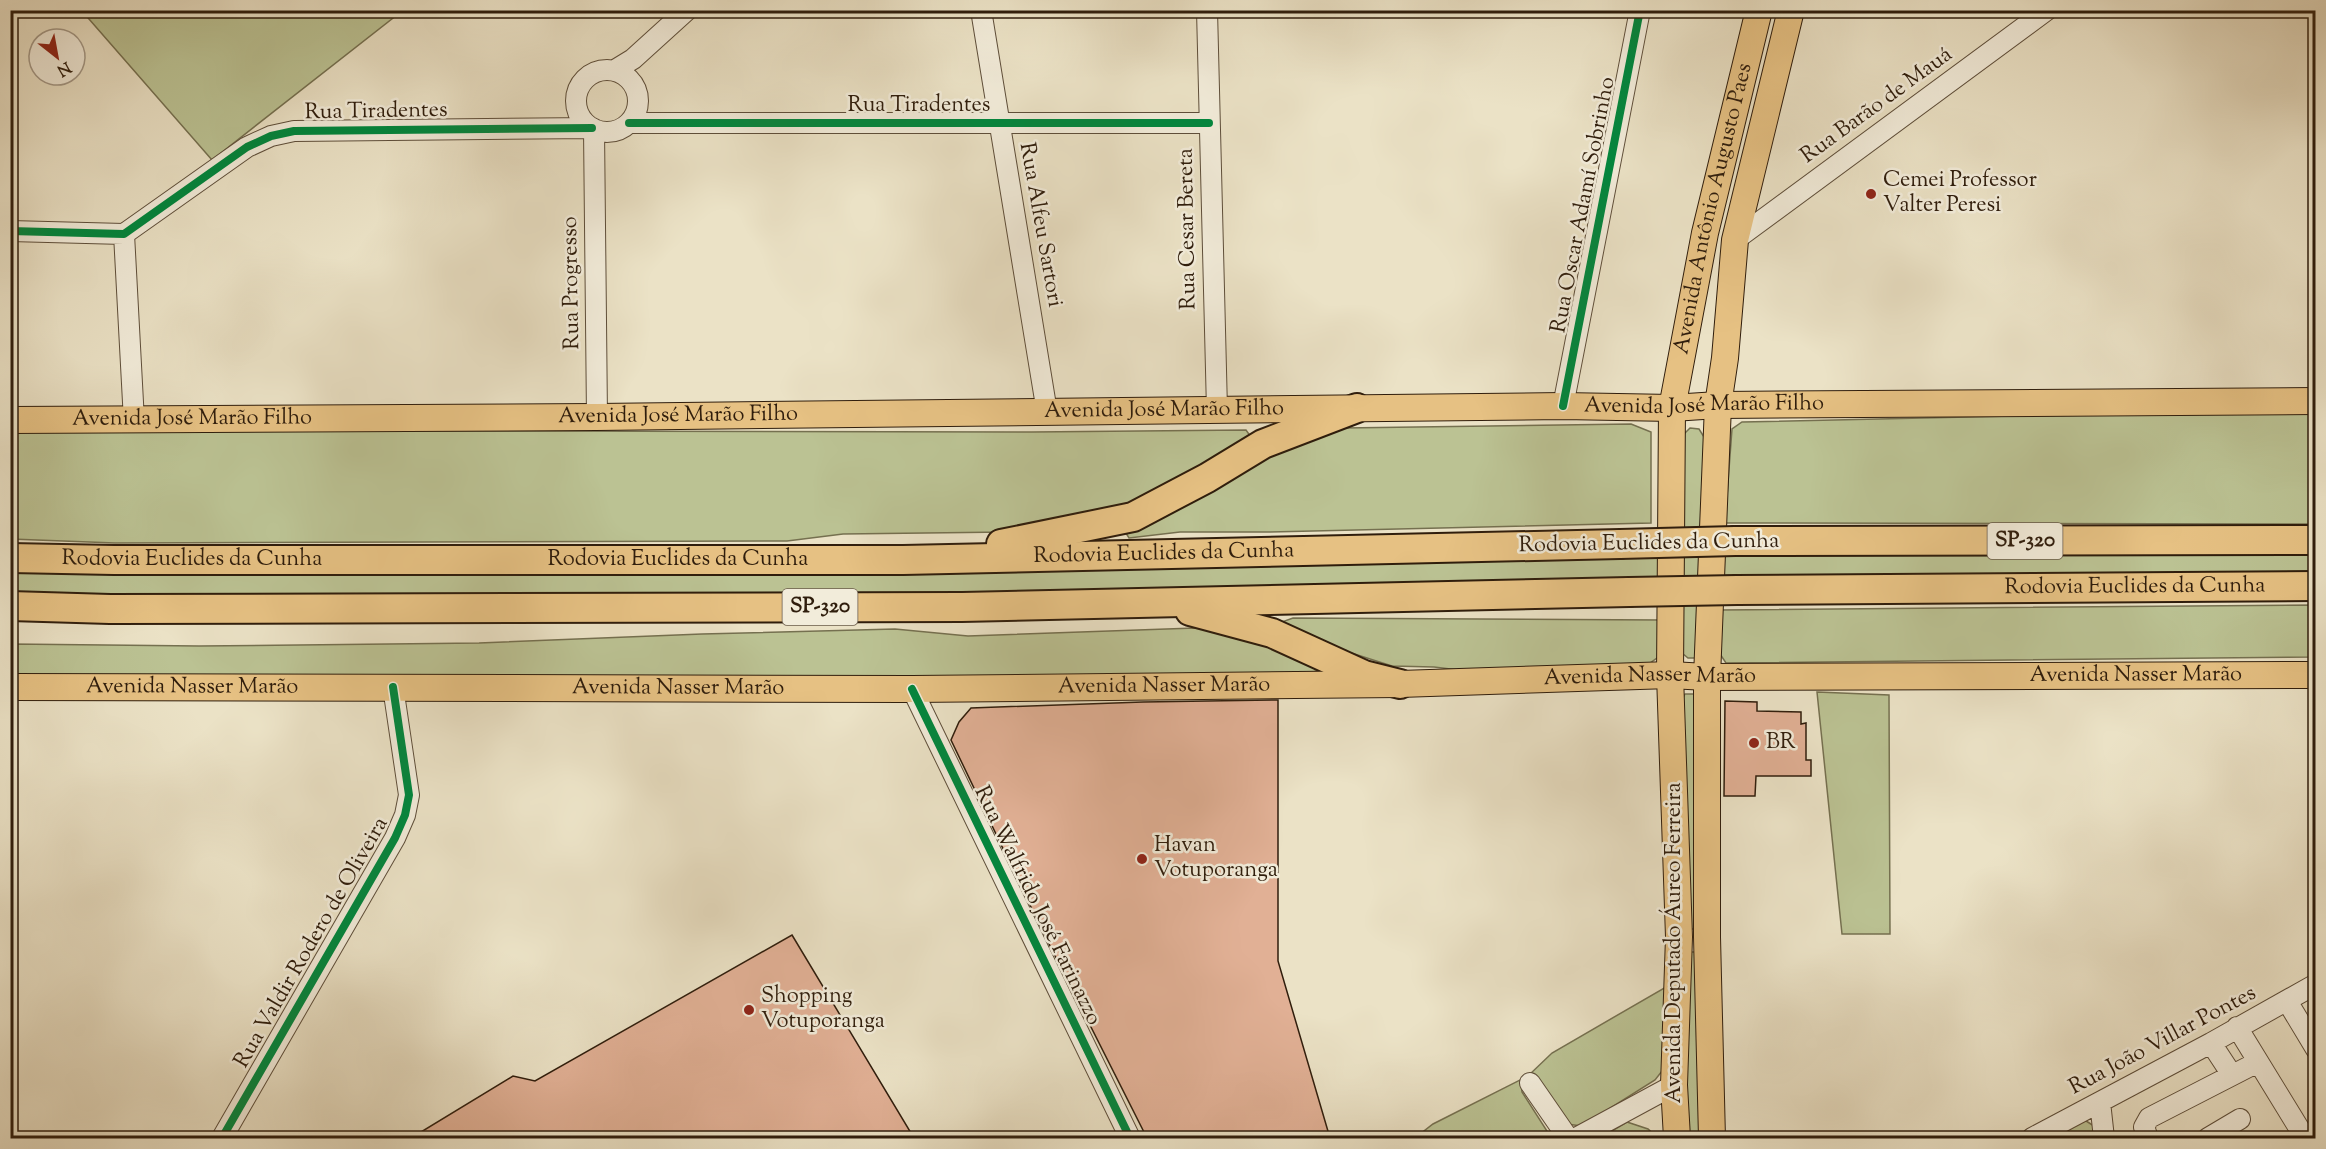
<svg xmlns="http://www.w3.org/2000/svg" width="2326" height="1149" font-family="'Sorts Mill Goudy',serif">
	<rect width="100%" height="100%" fill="#ebe2c6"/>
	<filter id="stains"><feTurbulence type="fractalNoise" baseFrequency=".00333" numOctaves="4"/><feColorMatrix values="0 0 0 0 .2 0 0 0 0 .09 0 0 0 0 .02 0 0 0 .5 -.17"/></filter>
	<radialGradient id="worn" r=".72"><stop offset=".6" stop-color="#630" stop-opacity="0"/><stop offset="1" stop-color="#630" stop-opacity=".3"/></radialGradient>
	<path fill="#bbc293" stroke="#757050" stroke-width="1.5" d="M 82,11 L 402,11 L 212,160 Z
		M 2315,413 L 2315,524 L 1725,523 L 1732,429 L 1742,422 L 2013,416 Z
		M 1631,424 L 1651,432 L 1651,523 L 1269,532 L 1180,532 L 1129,538 L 1124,530 L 1272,451 L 1343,428 Z
		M 1690,428 L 1699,429 L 1704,437 L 1699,654 L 1694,658 L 1688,658 L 1682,653 L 1684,434 Z
		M 43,430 L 1032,432 L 1246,430 L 1251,437 L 1128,512 L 1007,532 L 843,534 L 787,541 L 115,543 L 11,539 L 11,434 Z
		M 2316,551 L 2315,577 L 1722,575 L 1723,555 Z
		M 1663,554 L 1664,579 L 1157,594 L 11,598 L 11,569 Z
		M 2315,605 L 2315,656 L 2311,657 L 1726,663 L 1720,654 L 1719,610 Z
		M 1293,618 L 1662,620 L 1661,655 L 1650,663 L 1475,672 L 1434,667 L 1392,666 L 1320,643 L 1279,623 Z
		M 1195,628 L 1268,638 L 1325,668 L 1310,673 L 1227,678 L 11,680 L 11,644 L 199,646 L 479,643 L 702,634 L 895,629 L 968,636 Z
		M 1817,692 L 1889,695 L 1890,934 L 1842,934 Z
		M 1685,694 L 1696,694 L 1701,923 L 1694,929 L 1688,929 L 1682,700 Z
		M 1692,952 L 1699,952 L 1705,1138 L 1689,1138 L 1686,1084 L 1686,956 Z
		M 1666,987 L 1666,1066 L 1655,1080 L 1582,1126 L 1566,1124 L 1521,1083 L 1522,1092 L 1547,1131 L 1545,1138 L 1415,1138 L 1433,1124 L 1528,1076 L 1552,1053 Z
		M 2083,1119 L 2094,1126 L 2097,1138 L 2048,1138 Z
		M 1627,1122 L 1648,1129 L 1658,1138 L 1600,1138 Z"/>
	<path fill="#e1b095" stroke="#2f1d0c" stroke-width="1.5" d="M 1278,700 L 1278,961 L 1330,1138 L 1147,1138 L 1042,930 L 951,740 L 959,722 L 971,708 L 1143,702 Z
		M 1725,701 L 1757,702 L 1757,711 L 1801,712 L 1801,724 L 1806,723 L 1806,760 L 1811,760 L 1811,776 L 1756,776 L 1755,796 L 1724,796 Z
		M 792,935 L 914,1138 L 411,1138 L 513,1076 L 535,1081 Z"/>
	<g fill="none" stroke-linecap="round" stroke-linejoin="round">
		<defs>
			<path id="minor" d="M 981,10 L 1047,412
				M 1207,10 L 1217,410
				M576 101a31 31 0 1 1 62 0a31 31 0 1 1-62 0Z
				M 615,70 L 633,59 L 687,10
				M 629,123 L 1209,123
				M 594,129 L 597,417
				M 10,231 L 124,234 L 247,147 L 271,136 L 294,131 L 592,128
				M 124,234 L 134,421
				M 1735,240 L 2047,10
				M 1563,406 L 1640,10
				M 912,689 L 1130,1138
				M 2287,1001 L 2316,1049
				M 2237,1027 L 2305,1138
				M 2211,1043 L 2232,1075
				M 1530,1083 L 1568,1138
				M 2100,1102 L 2104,1138
				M 222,1138 L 395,838 L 405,815 L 409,795 L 393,687
				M 1576,1138 L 1674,1085
				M 2032,1138 L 2211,1043 L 2316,984
				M 2148,1138 L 2144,1127 L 2149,1118 L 2258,1062
				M 2208,1138 L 2240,1119"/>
			<g id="major">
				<path id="s1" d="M 10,420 L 597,417 L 1563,406 L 1672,408 L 1718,405 L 2316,401"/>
				<path id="s2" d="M 10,687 L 912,689 L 1400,684 L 1670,675 L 1707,677 L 2316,675"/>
				<path id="s3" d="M 1677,1138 L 1674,1085 L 1679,937 L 1670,675 L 1672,408 L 1705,233 L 1759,10"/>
				<path d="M 1712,1138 L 1707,937 L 1707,677 L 1718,405 L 1725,358 L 1735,240 L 1791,10"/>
			</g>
			<g id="highway">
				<path d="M 1735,541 L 2316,540"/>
				<path d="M 1001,544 L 1133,517 L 1207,478 L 1263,444 L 1357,408"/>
				<path id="s4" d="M 10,558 L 114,560 L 903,560 L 1620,544"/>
				<path id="s5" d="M 1737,590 L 2316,586"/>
				<path d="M 10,606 L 110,609 L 962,607 L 1629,592"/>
				<path d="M 1190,611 L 1272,633 L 1364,675 L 1400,684"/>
			</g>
		</defs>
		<use href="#minor" stroke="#5e4e3a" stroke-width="22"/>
		<use href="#major" stroke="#2f1d0c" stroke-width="28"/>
		<use href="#highway" stroke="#2f1d0c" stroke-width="32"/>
		<use href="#minor" stroke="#f2ecda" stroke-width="20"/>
		<use href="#major" stroke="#e6c183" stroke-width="26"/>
		<use href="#highway" stroke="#e6c183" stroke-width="28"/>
		<defs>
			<path id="highway-bridge" d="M 1620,544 L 1735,541
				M 1629,592 L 1737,590"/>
		</defs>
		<use href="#highway-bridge" stroke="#2f1d0c" stroke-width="32" stroke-linecap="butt"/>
		<use href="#highway-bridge" stroke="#e6c183" stroke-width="28"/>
		<defs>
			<path id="cycleway" d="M 629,123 L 1209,123
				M 10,231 L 124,234 L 247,147 L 271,136 L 294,131 L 592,128
				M 1563,406 L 1640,10
				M 912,689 L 1130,1138
				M 222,1138 L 395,838 L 405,815 L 409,795 L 393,687"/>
		</defs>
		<use href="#cycleway" stroke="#f2ecda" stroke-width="11"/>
		<use href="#cycleway" stroke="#00873e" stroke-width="8"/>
	</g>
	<g fill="#8f2418" stroke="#f2ecda" stroke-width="2">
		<circle cx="1871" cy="194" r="6"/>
		<circle cx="1754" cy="743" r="6"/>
		<circle cx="1142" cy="859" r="6"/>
		<circle cx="749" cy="1010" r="6"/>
	</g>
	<g text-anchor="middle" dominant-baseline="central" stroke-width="5" stroke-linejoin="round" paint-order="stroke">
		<g fill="#f2ecda" stroke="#6a5b4a" stroke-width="1.5">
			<rect x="1987.5" y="523" width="75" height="36" rx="4.5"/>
			<rect x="782.5" y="589" width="75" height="36" rx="4.5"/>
		</g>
		<g font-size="21" font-weight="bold" fill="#2f1d0c">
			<text x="2025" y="541">SP-320</text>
			<text x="820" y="607">SP-320</text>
		</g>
		<g font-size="22" fill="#2f1d0c" stroke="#f2ecda">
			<text x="919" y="106">Rua Tiradentes</text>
			<text transform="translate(1877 106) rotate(-36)">Rua Barão de Mauá</text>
			<text transform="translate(376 112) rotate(-1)">Rua Tiradentes</text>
			<text transform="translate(1584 205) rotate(-79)">Rua Oscar Adamí Sobrinho</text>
			<text stroke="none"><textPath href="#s3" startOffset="934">Avenida Antônio Augusto Paes</textPath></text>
			<text transform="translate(1040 225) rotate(80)">Rua Alfeu Sartori</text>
			<text transform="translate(1188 229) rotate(-91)">Rua Cesar Bereta</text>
			<text transform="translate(572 283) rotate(-91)">Rua Progresso</text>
			<text stroke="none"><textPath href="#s1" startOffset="1694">Avenida José Marão Filho</textPath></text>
			<text stroke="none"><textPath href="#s1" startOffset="1154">Avenida José Marão Filho</textPath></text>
			<text stroke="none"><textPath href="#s1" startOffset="668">Avenida José Marão Filho</textPath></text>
			<text stroke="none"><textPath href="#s1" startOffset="182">Avenida José Marão Filho</textPath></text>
			<text transform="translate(1649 544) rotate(-1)">Rodovia Euclides da Cunha</text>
			<text stroke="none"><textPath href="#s4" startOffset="1154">Rodovia Euclides da Cunha</textPath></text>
			<text stroke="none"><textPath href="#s4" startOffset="182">Rodovia Euclides da Cunha</textPath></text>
			<text stroke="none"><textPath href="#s4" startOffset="668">Rodovia Euclides da Cunha</textPath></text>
			<text stroke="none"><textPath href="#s5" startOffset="398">Rodovia Euclides da Cunha</textPath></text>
			<text stroke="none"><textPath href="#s2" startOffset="2126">Avenida Nasser Marão</textPath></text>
			<text stroke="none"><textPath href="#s2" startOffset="1640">Avenida Nasser Marão</textPath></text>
			<text stroke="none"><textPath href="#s2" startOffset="182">Avenida Nasser Marão</textPath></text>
			<text stroke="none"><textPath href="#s2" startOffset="1154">Avenida Nasser Marão</textPath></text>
			<text stroke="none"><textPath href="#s2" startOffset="668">Avenida Nasser Marão</textPath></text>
			<text transform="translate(1037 906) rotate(64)">Rua Walfrido José Farinazzo</text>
			<text transform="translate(312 943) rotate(-60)">Rua Valdir Rodero de Oliveira</text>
			<text transform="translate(1675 943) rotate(-90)">Avenida Deputado Áureo Ferreira</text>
			<text transform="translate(2163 1041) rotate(-28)">Rua João Villar Pontes</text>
		</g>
		<g font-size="22" fill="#2f1d0c" stroke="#f2ecda" text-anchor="start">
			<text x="1883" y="181">Cemei Professor<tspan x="1883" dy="25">Valter Peresi</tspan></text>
			<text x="1766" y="743">BR</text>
			<text x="1154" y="846">Havan<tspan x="1154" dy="25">Votuporanga</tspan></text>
			<text x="761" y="997">Shopping<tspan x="761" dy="25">Votuporanga</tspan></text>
		</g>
	</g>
	<rect width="2326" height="1149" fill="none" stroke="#ebe2c6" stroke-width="36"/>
	<rect x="12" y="12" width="2302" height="1125" fill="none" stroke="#2f1d0c" stroke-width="3"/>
	<rect x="18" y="18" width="2290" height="1113" fill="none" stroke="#2f1d0c" stroke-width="1.5"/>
	<g transform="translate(57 57) rotate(149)"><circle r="28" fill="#f2ecda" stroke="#a49988" stroke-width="1.5"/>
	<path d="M0-4.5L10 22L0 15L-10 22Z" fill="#8f2418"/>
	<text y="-9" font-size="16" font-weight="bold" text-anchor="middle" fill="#2f1d0c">N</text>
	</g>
	<rect width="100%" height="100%" filter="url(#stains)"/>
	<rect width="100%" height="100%" fill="url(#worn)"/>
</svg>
